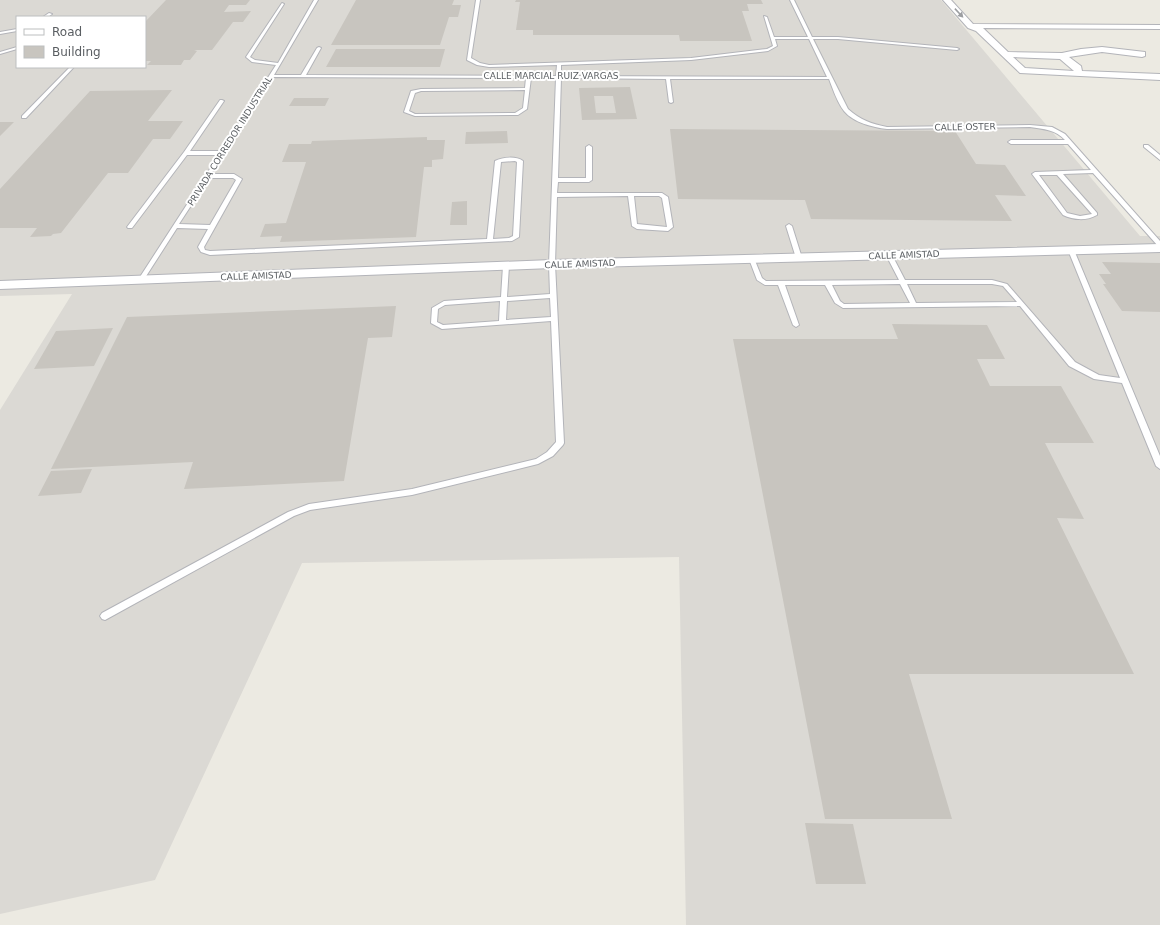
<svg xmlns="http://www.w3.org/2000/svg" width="1160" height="925" font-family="'DejaVu Sans',sans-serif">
	<rect width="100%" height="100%" fill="#eceae2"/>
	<path fill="#dbd9d4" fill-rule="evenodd" d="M 0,0 L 941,0 L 1140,236 L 1160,236 L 1160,925 L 686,925 L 679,557 L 302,563 L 155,880 L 0,914 L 0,410 L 72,294 L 0,296 ZM 17,17 L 145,17 L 145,67 L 17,67 Z"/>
	<path fill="#c8c5bf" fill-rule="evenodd" d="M 166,0 L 250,0 L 246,5 L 229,5 L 224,12 L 251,11 L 243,22 L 233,22 L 212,50 L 194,50 L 197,51 L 190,60 L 184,60 L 181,65 L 147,65 L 151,61 L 145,61 L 145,22 Z
		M 356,0 L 454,0 L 452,5 L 461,5 L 458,17 L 449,17 L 440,45 L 331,45 Z
		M 516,0 L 761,0 L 763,4 L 747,4 L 749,11 L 742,11 L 752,41 L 680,41 L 679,35 L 533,35 L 533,30 L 516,30 L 520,2 L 515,2 Z
		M 336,49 L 445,49 L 440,67 L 326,67 Z
		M 630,87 L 637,119 L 582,120 L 579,88 ZM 594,96 L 613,96 L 616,113 L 596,113 Z
		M 172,90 L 148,121 L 183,121 L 170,139 L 153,139 L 128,173 L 108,173 L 61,233 L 53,234 L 51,236 L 30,237 L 37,228 L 0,228 L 0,189 L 90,91 Z
		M 294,98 L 329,98 L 325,106 L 289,106 Z
		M 0,122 L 14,122 L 0,136 Z
		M 670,129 L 955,131 L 976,164 L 1005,165 L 1026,196 L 995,195 L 1012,221 L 811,219 L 805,200 L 678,199 Z
		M 507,131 L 508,143 L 465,144 L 466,132 Z
		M 427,137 L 427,140 L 445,140 L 443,159 L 432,160 L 432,167 L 424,167 L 416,237 L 280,242 L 282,236 L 260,237 L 265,224 L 286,223 L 306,162 L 282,162 L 289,144 L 311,144 L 312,141 Z
		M 467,201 L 467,225 L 450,225 L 452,202 Z
		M 1102,262 L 1160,263 L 1160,312 L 1122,311 L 1103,284 L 1106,284 L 1099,274 L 1111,274 Z
		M 396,306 L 392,337 L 368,338 L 344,481 L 184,489 L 193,462 L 51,469 L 127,317 Z
		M 892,324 L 987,325 L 1005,359 L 977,359 L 990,386 L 1061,386 L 1094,443 L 1045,443 L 1084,519 L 1057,518 L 1134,674 L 909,674 L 952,819 L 825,819 L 733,339 L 898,339 Z
		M 113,328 L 94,366 L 34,369 L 56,331 Z
		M 92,469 L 81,493 L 38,496 L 51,471 Z
		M 805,823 L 853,824 L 866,884 L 816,884 Z"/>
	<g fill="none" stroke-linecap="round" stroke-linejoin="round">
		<defs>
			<path id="lane" d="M 314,0 L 318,0 L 274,75 L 301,75 L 317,48 L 319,47 L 321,48 L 306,75 L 556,76 L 557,65 L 489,67 L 477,65 L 467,60 L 476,0 L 480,0 L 471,58 L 480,63 L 489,65 L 691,58 L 767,49 L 773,46 L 764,16 L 767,17 L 774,37 L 808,37 L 790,0 L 794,0 L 812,37 L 838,37 L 957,48 L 959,49 L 957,50 L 838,39 L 813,39 L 848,109 C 860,120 872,124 887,127 L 1030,125 L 1052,127 L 1065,134 L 1160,241 L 1160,247 L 1158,246 L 1093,173 L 1063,174 L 1097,213 L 1097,215 C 1087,221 1073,220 1063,215 L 1032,174 L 1035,172 L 1091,170 L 1068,144 L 1011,144 L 1008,142 L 1011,140 L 1065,140 C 1056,130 1044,129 1030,127 L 887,129 C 872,127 854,123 844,111 C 837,102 833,89 829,79 L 670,79 L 673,102 L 671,103 L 669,102 L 666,79 L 561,78 L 558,178 L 586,178 L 586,147 L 589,145 L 592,147 L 592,180 L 589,182 L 558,182 L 557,193 L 662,193 L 668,197 L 673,227 L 668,231 L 637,229 L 632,226 L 628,196 L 557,197 L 555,264 L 564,443 L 563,445 L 553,456 L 538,464 L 412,495 L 310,510 L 294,516 L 105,620 L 102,619 L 100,616 L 102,613 L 288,512 L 309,504 L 412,489 L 536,459 L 547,452 L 556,442 L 551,321 L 442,329 L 431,323 L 432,308 L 444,301 L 501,297 L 503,266 L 506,264 L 509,266 L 507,297 L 550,294 L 549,264 L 556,78 L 531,78 L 527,109 L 518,115 L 415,116 L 404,112 L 411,91 L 421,89 L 525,88 L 526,78 L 273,77 L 211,174 L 234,174 L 242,179 L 204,247 L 205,250 L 210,251 L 487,239 L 495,161 C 503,157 516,156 523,161 L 519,237 L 512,241 L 210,255 L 201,252 L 198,247 L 208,229 L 177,228 L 143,281 L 141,282 L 138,280 L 219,155 L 187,155 L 132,228 L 128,228 L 127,227 L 184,152 L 220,100 L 222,100 L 224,101 L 190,151 L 221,151 L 276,65 L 252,62 L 246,57 L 282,3 L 284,4 L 250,57 L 255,60 L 278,63 ZM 775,39 L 809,39 L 827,77 L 561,76 L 561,65 L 691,60 L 768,51 L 777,46 ZM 525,90 L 523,108 L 515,113 L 415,114 L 409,111 L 415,93 L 421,91 ZM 515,161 L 517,162 L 513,236 L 509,238 L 493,239 L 501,162 ZM 1039,175 L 1057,175 L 1092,214 L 1080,216 L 1067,213 ZM 209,178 L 233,178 L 236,180 L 210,225 L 179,224 ZM 634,196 L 659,196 L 662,198 L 667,227 L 637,224 ZM 550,298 L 551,317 L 506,320 L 507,301 ZM 500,301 L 499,321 L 443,325 L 437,322 L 438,309 L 445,305 Z
				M 49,13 L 52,14 L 48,17 L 43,17 Z
				M 17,29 L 17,31 L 0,34 L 0,32 Z
				M 17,47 L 17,49 L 0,54 L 0,52 Z
				M 70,67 L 74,67 L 26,118 L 22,118 L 22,116 Z
				M 1144,145 L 1148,145 L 1160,155 L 1160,160 L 1144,147 Z
				M 789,224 L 792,226 L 802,258 L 801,259 L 797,259 L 796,258 L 786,226 Z
				M 1071,248 L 1074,250 L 1160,456 L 1160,469 L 1156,466 L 1122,383 L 1094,379 L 1069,366 L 1020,306 L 843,308 L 835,303 L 825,285 L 785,285 L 799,325 L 796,327 L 793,325 L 778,285 L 765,285 L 757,280 L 749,259 L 752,257 L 754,258 L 762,278 L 766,281 L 899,280 L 886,255 L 889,253 L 892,255 L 905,280 L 992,280 L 1007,284 L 1075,362 L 1099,375 L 1120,378 L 1068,250 ZM 900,284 L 910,303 L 844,304 L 840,301 L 832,285 ZM 907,284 L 992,284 L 1003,286 L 1017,302 L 916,303 Z"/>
			<path id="street" d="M 943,0 L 951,0 L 973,24 L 1160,25 L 1160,29 L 983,28 L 1008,52 L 1062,53 L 1081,49 L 1102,47 L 1145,52 L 1145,56 L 1142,57 L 1102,52 L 1069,57 L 1081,66 L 1082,71 L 1160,74 L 1160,80 L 1020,73 L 976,31 L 968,28 ZM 1013,57 L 1060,59 L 1074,71 L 1025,68 Z
				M 1160,244 L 1160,252 L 552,268 L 0,289 L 0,281 L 552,260 Z"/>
		</defs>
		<use href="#lane" stroke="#b3b4b9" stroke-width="2"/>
		<use href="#street" stroke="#b3b4b9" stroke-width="2"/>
		<use href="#lane" fill="#fff" fill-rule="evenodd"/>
		<use href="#street" fill="#fff" fill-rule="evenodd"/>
	</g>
	<defs><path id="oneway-solid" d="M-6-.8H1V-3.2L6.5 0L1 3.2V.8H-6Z"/></defs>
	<use fill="#9c9ea1" href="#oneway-solid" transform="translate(959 13) rotate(47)"/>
	<g text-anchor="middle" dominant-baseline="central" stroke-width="4" stroke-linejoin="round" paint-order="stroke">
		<g font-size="9" fill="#5a5e62" stroke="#fff">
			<text x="551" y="76">CALLE MARCIAL RUIZ VARGAS</text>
			<text transform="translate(965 127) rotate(-1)">CALLE OSTER</text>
			<text transform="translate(230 141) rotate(-58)">PRIVADA CORREDOR INDUSTRIAL</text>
			<text transform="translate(904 255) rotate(-2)">CALLE AMISTAD</text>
			<text transform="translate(580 264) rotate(-2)">CALLE AMISTAD</text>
			<text transform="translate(256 276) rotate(-2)">CALLE AMISTAD</text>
		</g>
	</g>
	<rect x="16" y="16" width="130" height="52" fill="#ffffff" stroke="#bdbfc0"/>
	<rect x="24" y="29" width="20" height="6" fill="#ffffff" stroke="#bdbfc0"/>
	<text x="52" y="36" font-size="12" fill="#5a5e62">Road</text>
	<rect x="24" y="46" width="20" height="12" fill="#c8c5bf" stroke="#bdbfc0"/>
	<text x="52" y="56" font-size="12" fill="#5a5e62">Building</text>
</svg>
